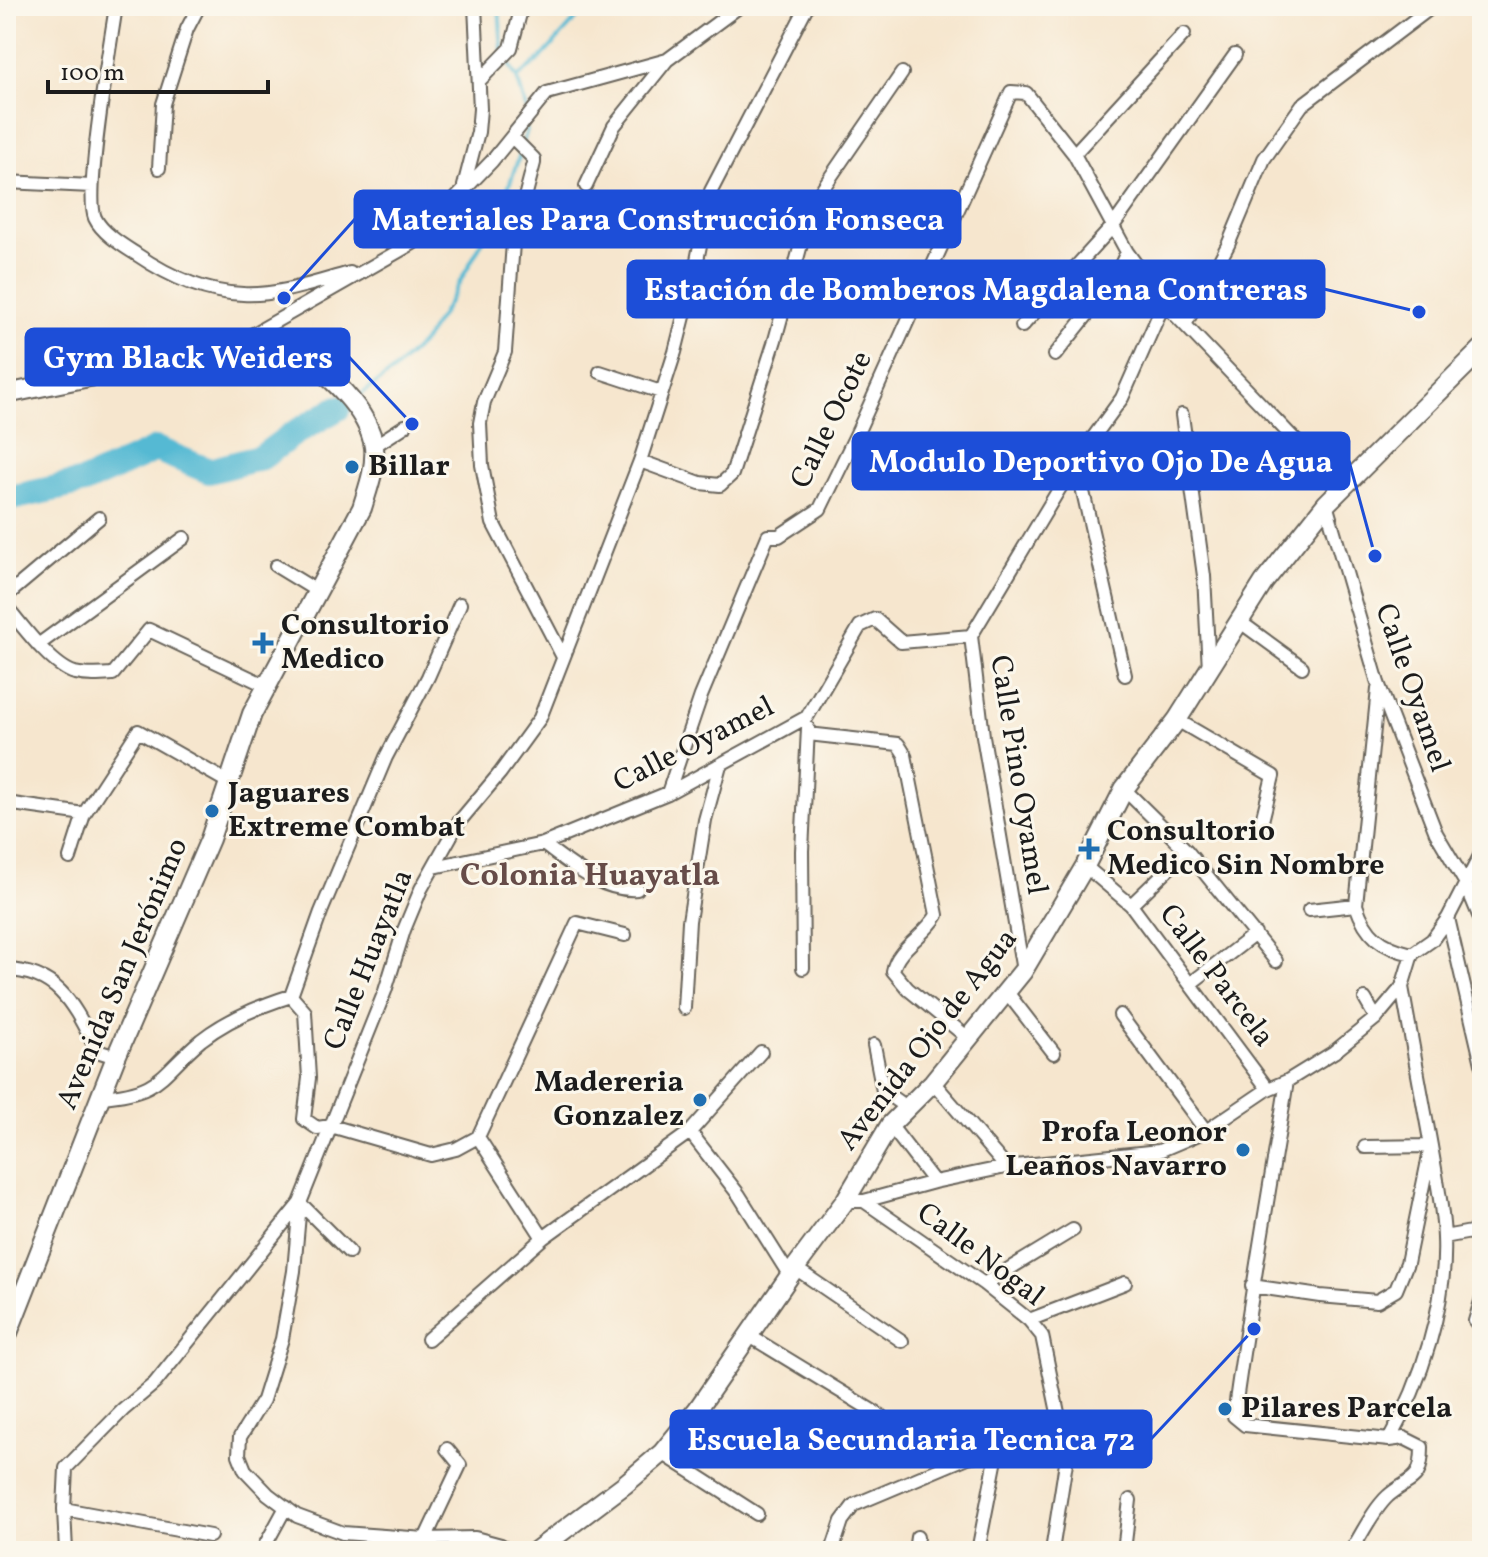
<svg xmlns="http://www.w3.org/2000/svg" width="1488" height="1557" font-family="Vollkorn,serif">
	<rect width="100%" height="100%" fill="#fbf7ec"/>
	<filter id="ink" filterUnits="userSpaceOnUse"><feTurbulence type="fractalNoise" baseFrequency=".0125" numOctaves="2"/><feDisplacementMap in="SourceGraphic" scale="16" xChannelSelector="R" yChannelSelector="G"/><feConvolveMatrix kernelMatrix="1 2 1 2 8 2 1 2 1" color-interpolation-filters="sRGB"/></filter>
	<filter id="wash" filterUnits="userSpaceOnUse"><feTurbulence type="fractalNoise" baseFrequency=".006" numOctaves="4" result="noise"/><feDisplacementMap in="SourceGraphic" scale="32" xChannelSelector="R" yChannelSelector="G"/><feGaussianBlur stdDeviation="1.8" result="paint"/><feColorMatrix in="noise" values="0 0 0 0 0 0 0 0 0 0 0 0 0 0 0 0 0 1.4 0 .05"/><feComposite in="paint" operator="in"/></filter>
	<g filter="url(#wash)">
		<rect width="100%" height="100%" fill="#f6e6ce"/>
		<g fill="none" stroke-linecap="round" stroke-linejoin="round">
			<path stroke="#55b9d3" stroke-width="4" d="M 499,6 L 502,51
				M 506,59 L 517,78
				M 526,108 L 517,78 L 540,59 L 588,6
				M 523,143 L 527,130
				M 359,396 L 392,372 L 423,342 L 442,314 L 502,206 L 521,151"/>
			<path stroke="#55b9d3" stroke-width="26" d="M 6,499 L 84,482 L 156,449 L 209,471 L 262,457 L 293,434 L 338,408"/>
		</g>
	</g>
	<g filter="url(#ink)">
		<g fill="none" stroke-linecap="round" stroke-linejoin="round">
			<defs>
				<path id="street" d="M 116,6 C 111,41 84,193 95,218 C 102,233 122,245 136,254 C 167,275 204,293 243,294 C 278,296 316,282 350,273
					M 479,81 L 511,48 L 522,6
					M 512,137 L 534,159 L 534,163 L 513,243 L 505,352 L 484,402 L 480,423 L 482,465 L 493,523 L 563,657
					M 1074,154 L 1184,34
					M 159,168 L 163,104 L 187,29 L 199,6
					M 6,182 L 92,186
					M 464,186 L 478,132 L 480,109 L 475,6
					M 586,186 L 614,126 L 667,60
					M 1185,325 L 1228,245 L 1264,159 L 1302,105 L 1433,6
					M 1022,326 L 1113,226 L 1235,55
					M 229,348 L 413,243 L 492,161 L 547,93 L 667,60 L 740,6
					M 1055,355 L 1112,284 L 1127,252
					M 600,372 L 661,392
					M 1182,415 L 1204,576 L 1209,669
					M 374,446 L 405,426
					M 640,461 L 700,483 L 720,485 L 732,474 L 775,340 L 812,204 L 902,73
					M 1076,461 L 1125,675
					M 1326,504 L 1378,683 L 1436,833 L 1465,882 L 1482,923
					M 276,566 L 317,591
					M 6,596 L 99,518
					M 6,606 C 21,624 52,667 75,673 C 88,676 100,675 113,674 L 149,630 L 267,686
					M 1239,621 L 1302,667
					M 38,645 L 184,538
					M 1378,689 L 1356,905 C 1366,935 1381,947 1412,954
					M 1177,720 L 1273,776 L 1260,829
					M 808,734 L 898,744 L 905,755 L 937,915 C 925,936 897,948 893,971 L 908,989 L 968,1038
					M 1124,789 L 1187,851 L 1276,961
					M 668,793 L 701,696 L 768,536 L 779,536 L 820,509 L 858,431 L 1011,92 L 1026,93 L 1074,154 L 1127,252 L 1164,303 L 1341,488
					M 6,803 L 84,814
					M 543,844 C 569,863 602,892 637,889
					M 70,858 L 84,814 L 138,731 L 228,782
					M 1085,866 L 1131,905 L 1268,1089
					M 434,867 L 543,844 L 668,793 L 807,717 L 860,626 L 875,619 L 901,642 L 971,636
					M 1131,905 L 1187,851
					M 1309,910 L 1356,905
					M 1448,918 L 1482,1064
					M 803,968 L 802,851 L 808,728
					M 6,970 C 61,971 75,1009 97,1051 L 116,1057
					M 1023,971 L 983,736 L 971,636 L 1076,461 L 1122,398 L 1164,303
					M 1190,984 L 1255,934
					M 1006,991 L 1054,1053
					M 291,996 L 321,912 L 386,757 L 428,677 L 460,604
					M 1365,999 L 1376,1018
					M 684,1008 L 689,921 L 705,820 L 720,765
					M 1120,1015 L 1206,1131
					M 874,1045 L 883,1091 L 907,1108
					M 1287,1081 C 1269,1193 1249,1304 1234,1416 L 1245,1425 L 1389,1440 L 1404,1438 L 1422,1447 C 1422,1484 1410,1477 1388,1496 C 1373,1510 1362,1534 1351,1551
					M 933,1082 L 1006,1167
					M 101,1097 C 163,1092 159,1075 201,1040 C 228,1019 259,1006 291,996 L 305,1012 L 309,1078 L 304,1119 L 317,1128 L 331,1126 L 431,1155 L 456,1149 L 478,1137
					M 890,1125 L 934,1182
					M 690,1132 L 739,1195 L 790,1276
					M 478,1137 L 577,923 L 625,935
					M 478,1137 L 543,1238
					M 1365,1147 L 1431,1146 C 1436,1176 1443,1207 1444,1238 C 1447,1304 1421,1383 1389,1440
					M 845,1201 L 864,1201 L 934,1182 L 1006,1167 L 1159,1151 L 1206,1131 L 1268,1089 L 1287,1081 L 1334,1052 L 1376,1018 L 1402,987 L 1412,954 L 1432,940 L 1448,918 L 1482,852
					M 864,1201 L 984,1284 L 1029,1320 L 1042,1336 L 1067,1456 L 1052,1551
					M 1444,1237 L 1482,1230
					M 795,1268 L 902,1341
					M 984,1284 L 1073,1230
					M 1252,1286 L 1320,1296 L 1377,1301 L 1396,1290 L 1407,1263 L 1431,1146 L 1402,987
					M 1029,1320 L 1125,1283
					M 1475,1321 L 1482,1298
					M 748,1335 L 881,1416
					M 428,1339 L 543,1238 L 690,1132 L 761,1052
					M 662,1453 L 757,1514
					M 64,1509 L 210,1536
					M 425,1539 L 460,1465 L 447,1449
					M 66,1551 L 64,1509 L 66,1468 L 123,1410 L 155,1383 L 300,1203 L 349,1252
					M 262,1551 L 286,1507
					M 508,1551 L 501,1545 L 475,1538 L 425,1539 L 343,1533 L 297,1516 L 268,1494 L 245,1470 L 239,1455 L 240,1437 L 263,1400 L 282,1339 L 294,1271 L 300,1203 L 385,991 L 404,930 L 421,889 L 458,823 L 500,773 L 540,718 L 640,461 L 675,352 L 692,285 L 711,191 L 807,6
					M 832,1551 L 842,1521 L 854,1505 L 968,1457 L 986,1453 L 994,1456 L 995,1464 L 978,1551
					M 915,1551 L 917,1537
					M 1124,1551 L 1130,1500"/>
				<path id="secondary" d="M 6,394 L 226,349 C 248,351 274,349 294,356 C 327,368 369,412 374,447 C 376,468 368,488 362,508 L 252,714 L 210,839 L 116,1057 L 6,1338
					M 536,1551 L 624,1485 L 662,1453 L 697,1410 L 795,1268 L 845,1201 L 890,1125 L 933,1082 L 1023,971 L 1085,866 L 1124,789 L 1177,720 L 1264,582 L 1326,504 L 1482,349"/>
			</defs>
			<use href="#street" stroke="#68635a" stroke-width="16"/>
			<use href="#secondary" stroke="#68635a" stroke-width="22"/>
			<use href="#street" stroke="#fff" stroke-width="12"/>
			<use href="#secondary" stroke="#fff" stroke-width="18"/>
		</g>
	</g>
	<g fill="#1f6fb2" stroke="#fbf7ec" stroke-width="3">
		<circle cx="352" cy="467" r="8"/>
		<path d="M259 631h8v8h8v8h-8v8h-8v-8h-8v-8h8z"/>
		<circle cx="212" cy="811" r="8"/>
		<path d="M1085 837h8v8h8v8h-8v8h-8v-8h-8v-8h8z"/>
		<circle cx="700" cy="1100" r="8"/>
		<circle cx="1243" cy="1150" r="8"/>
		<circle cx="1225" cy="1409" r="8"/>
	</g>
	<g text-anchor="middle" dominant-baseline="central" stroke-width="6" stroke-linejoin="round" paint-order="stroke">
		<g font-size="30" fill="#1c1c1c" stroke="#fbf7ec">
			<text transform="translate(832 420) rotate(-64)">Calle Ocote</text>
			<text transform="translate(1412 688) rotate(71)">Calle Oyamel</text>
			<text transform="translate(694 745) rotate(-27)">Calle Oyamel</text>
			<text transform="translate(1018 775) rotate(81)">Calle Pino Oyamel</text>
			<text transform="translate(369 960) rotate(-68)">Calle Huayatla</text>
			<text transform="translate(123 974) rotate(-67)">Avenida San Jerónimo</text>
			<text transform="translate(1216 976) rotate(53)">Calle Parcela</text>
			<text transform="translate(928 1040) rotate(-52)">Avenida Ojo de Agua</text>
			<text transform="translate(980 1255) rotate(37)">Calle Nogal</text>
		</g>
		<g font-size="30" font-weight="bold" fill="#1c1c1c" stroke="#fbf7ec" text-anchor="start">
			<text x="368" y="467">Billar</text>
			<text x="281" y="626">Consultorio<tspan x="281" dy="34">Medico</tspan></text>
			<text x="228" y="794">Jaguares<tspan x="228" dy="34">Extreme Combat</tspan></text>
			<text x="1107" y="832">Consultorio<tspan x="1107" dy="34">Medico Sin Nombre</tspan></text>
			<text x="684" y="1083" text-anchor="end">Madereria<tspan x="684" dy="34">Gonzalez</tspan></text>
			<text x="1227" y="1133" text-anchor="end">Profa Leonor<tspan x="1227" dy="34">Leaños Navarro</tspan></text>
			<text x="1241" y="1409">Pilares Parcela</text>
		</g>
		<g font-size="32" font-weight="bold" fill="#664c49" stroke="#fbf7ec">
			<text x="590" y="877">Colonia Huayatla</text>
		</g>
	</g>
	<path fill="none" stroke="#1d4ed8" stroke-width="3" d="M284 298L355 219M1419 312L1324 289M412 424L349 357M1375 556L1349 461M1254 1329L1151 1439"/>
	<g fill="#1d4ed8" stroke="#fbf7ec" stroke-width="3">
		<circle cx="284" cy="298" r="8"/>
		<circle cx="1419" cy="312" r="8"/>
		<circle cx="412" cy="424" r="8"/>
		<circle cx="1375" cy="556" r="8"/>
		<circle cx="1254" cy="1329" r="8"/>
	</g>
	<g fill="#1d4ed8" stroke="#1d4ed8" stroke-width="3">
		<rect x="355" y="191" width="605" height="56" rx="8"/>
		<rect x="628" y="261" width="696" height="56" rx="8"/>
		<rect x="26" y="329" width="323" height="56" rx="8"/>
		<rect x="853" y="433" width="496" height="56" rx="8"/>
		<rect x="671" y="1411" width="480" height="56" rx="8"/>
	</g>
	<g font-size="32" text-anchor="middle" font-weight="bold" fill="#fff">
		<text x="658" y="230">Materiales Para Construcción Fonseca</text>
		<text x="976" y="300">Estación de Bomberos Magdalena Contreras</text>
		<text x="188" y="368">Gym Black Weiders</text>
		<text x="1101" y="472">Modulo Deportivo Ojo De Agua</text>
		<text x="911" y="1450">Escuela Secundaria Tecnica 72</text>
	</g>
	<rect width="1488" height="1557" fill="none" stroke="#fbf7ec" stroke-width="32"/>
	<path d="M48 80v12h220v-12" fill="none" stroke="#1c1c1c" stroke-width="4"/>
	<text x="60" y="80" font-size="24" fill="#1c1c1c" stroke="#fbf7ec" stroke-width="6" paint-order="stroke">100 m</text>
</svg>
